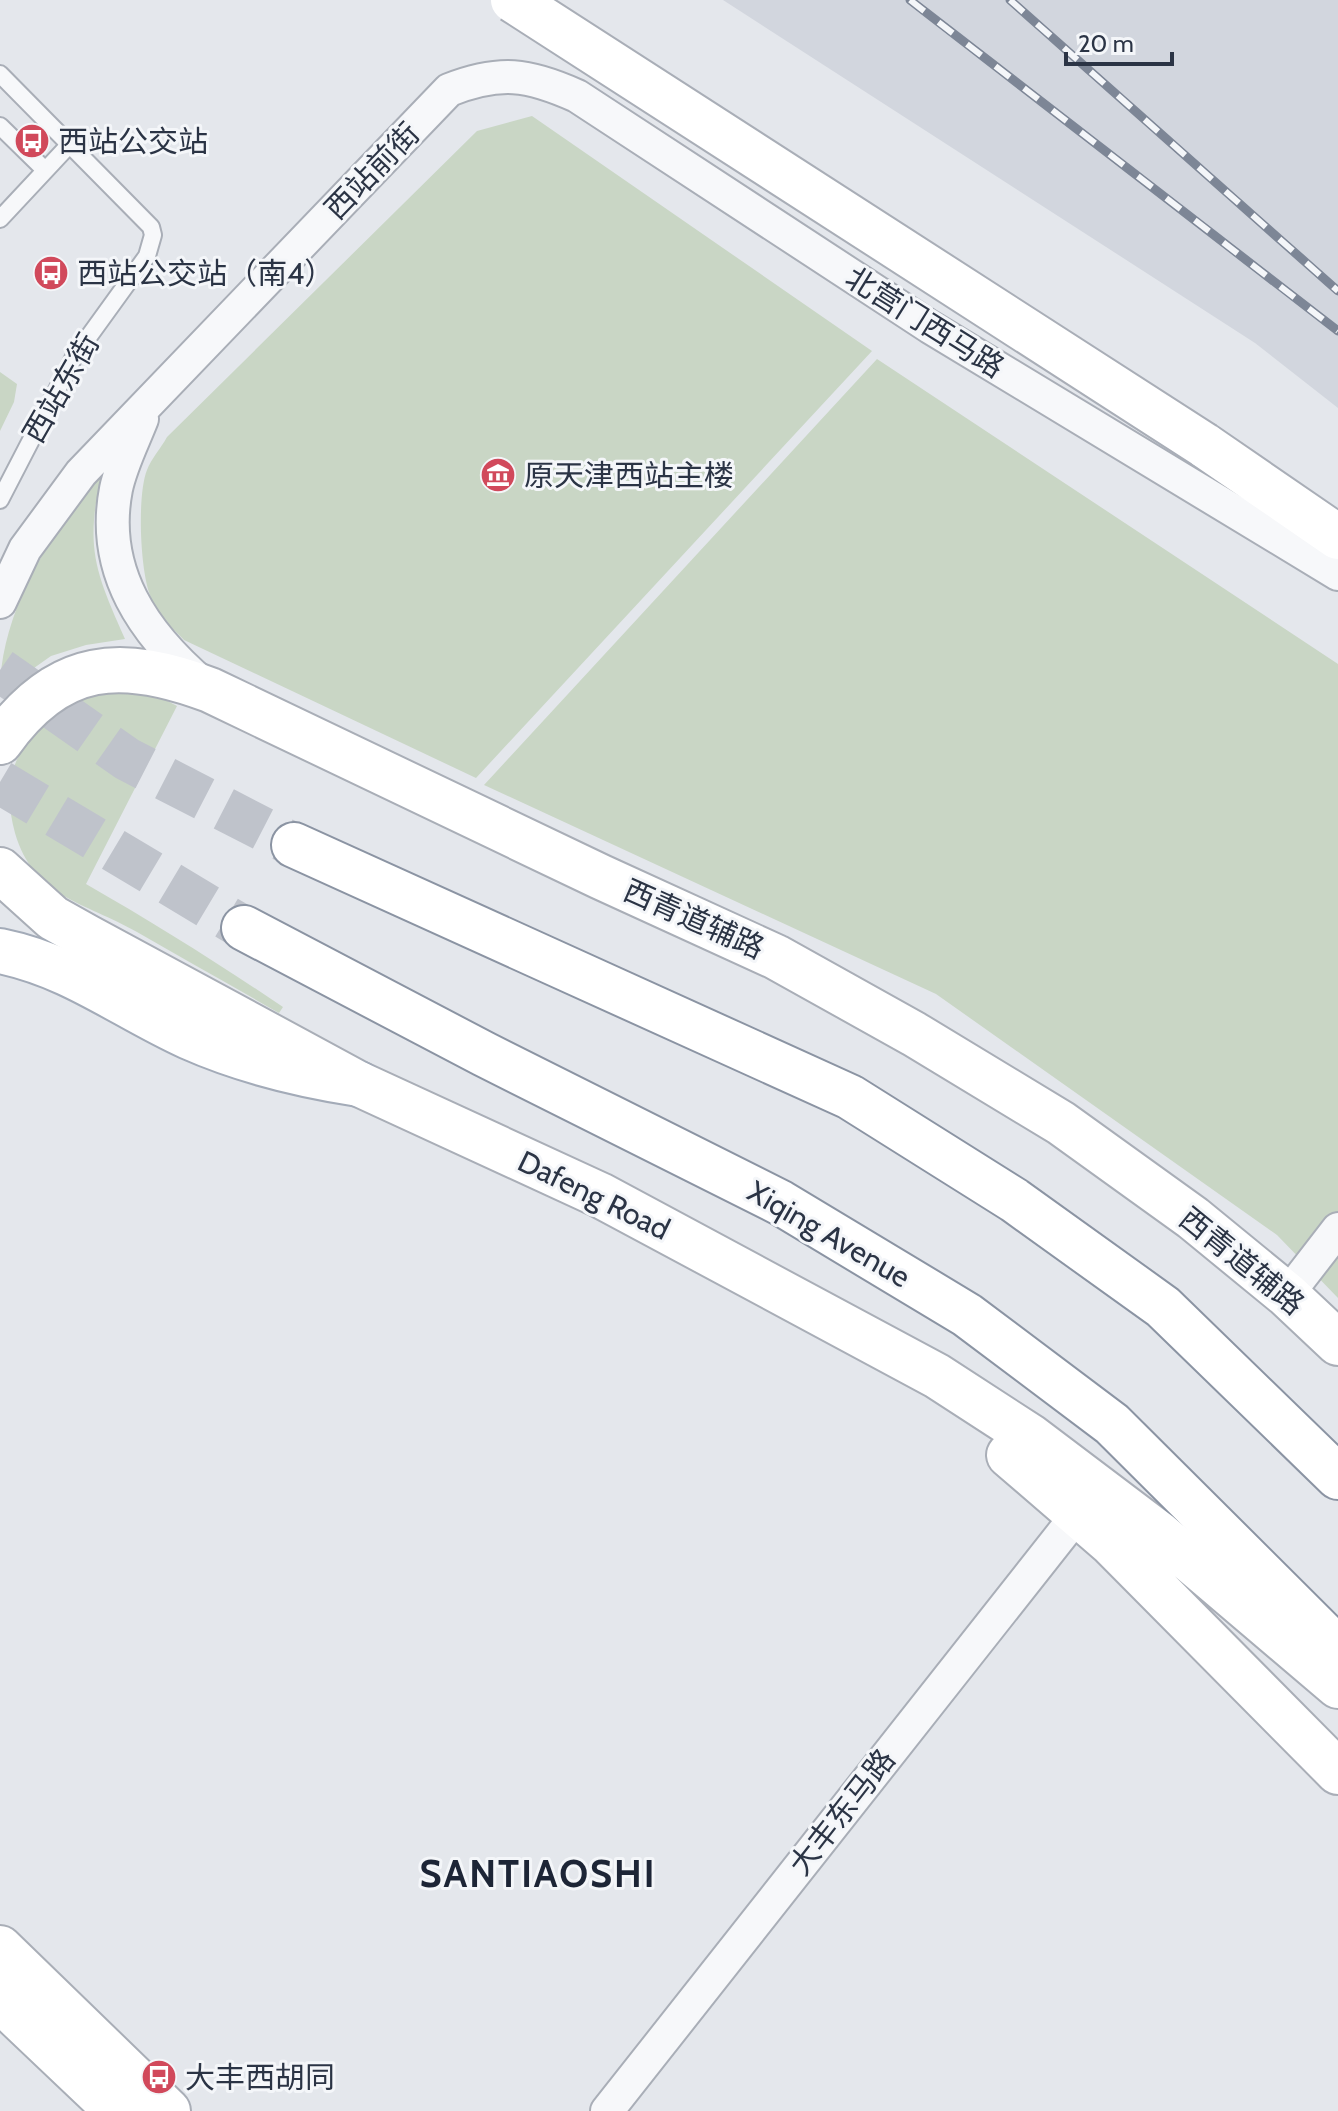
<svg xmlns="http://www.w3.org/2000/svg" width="1338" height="2111" font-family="Cabin,'Noto Sans SC',sans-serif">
	<rect width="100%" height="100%" fill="#e4e7ec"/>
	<path fill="#d2d6de" d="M 723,0 L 1338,0 L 1338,408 L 1255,343 Z"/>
	<path fill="#c9d6c5" d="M 532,116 L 872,351 L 476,778 L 184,640 C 170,626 156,614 150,595 C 140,569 137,495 147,470 C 151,459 161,448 167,437 L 477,131 Z
		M 877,359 L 1338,664 L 1338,1298 L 1277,1235 L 936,994 L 484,785 Z
		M 0,372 L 17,384 L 14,402 L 0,431 Z
		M 102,473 C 84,548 96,573 125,639 L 86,645 L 51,656 L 0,692 C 0,613 51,530 102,473 Z
		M 114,689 L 158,696 L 177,706 L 86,884 C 154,923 218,963 283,1007 L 279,1013 C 232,986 184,959 137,932 C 85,902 34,898 15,833 C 9,811 7,789 14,767 C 23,743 44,715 68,703 C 81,696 99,693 114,689 Z"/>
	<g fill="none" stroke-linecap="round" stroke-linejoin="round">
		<path stroke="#bfc3cb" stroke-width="44" stroke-dasharray="44 22" stroke-linecap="butt" d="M 0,670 L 127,759 L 294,845
			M 0,782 L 244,928"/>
		<defs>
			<path id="lane" d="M 0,74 L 151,227 L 153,235 L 147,256 L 74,357 L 0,500
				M 0,126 L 45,170
				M 0,219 L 71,143"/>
			<path id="street" d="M 142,419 C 133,442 121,465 116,489 C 100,571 144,634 204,685
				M 0,602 L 25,549 L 81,473 L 449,90 C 500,70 528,74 577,96 L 930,327 L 1338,574
				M 1287,1295 L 1338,1229
				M 607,2111 L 1078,1514"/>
			<path id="secondary" d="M 1204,445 L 1338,537
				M 0,742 C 59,659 122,657 210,690 L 601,877 L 776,957 L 914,1034 L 1061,1123 L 1193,1218 L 1287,1295 L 1338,1343
				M 0,870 L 53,918 L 87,937 L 359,1084 L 600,1195 L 937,1376 L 1031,1437 L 1158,1533 L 1338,1686
				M 1009,1455 L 1111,1543 L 1338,1772
				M 0,1948 L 168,2111
				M 0,2000 L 117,2111"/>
			<path id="primary" d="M 0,951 C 73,966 123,1007 189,1037 C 243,1061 300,1075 359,1084"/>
			<path id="highway" d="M 294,845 L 850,1097 L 1014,1200 L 1163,1307 L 1338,1477
				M 244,928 L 484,1054 L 781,1203 L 967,1315 L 1112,1424 L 1338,1649"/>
		</defs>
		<use href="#lane" stroke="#a9aeb7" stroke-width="20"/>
		<use href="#street" stroke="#a9aeb7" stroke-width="36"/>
		<use href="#secondary" stroke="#a9aeb7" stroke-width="48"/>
		<use href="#primary" stroke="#a3abb8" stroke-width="48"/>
		<use href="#highway" stroke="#8b94a3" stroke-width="48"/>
		<use href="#lane" stroke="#f7f8fa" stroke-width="16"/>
		<use href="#street" stroke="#f7f8fa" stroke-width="32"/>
		<use href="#secondary" stroke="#fff" stroke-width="44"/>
		<use href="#primary" stroke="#fff" stroke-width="44"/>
		<use href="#highway" stroke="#fff" stroke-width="44"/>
		<defs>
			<path id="rail" d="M 910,0 L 1338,331
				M 1010,0 L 1338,291"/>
		</defs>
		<use href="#rail" stroke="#7d8696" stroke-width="9"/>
		<use href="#rail" stroke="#f4f6f9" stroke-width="6" stroke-dasharray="18" stroke-linecap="butt"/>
		<defs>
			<path id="secondary-bridge" d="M 513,0 L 1204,445"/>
		</defs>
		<use href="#secondary-bridge" stroke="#a9aeb7" stroke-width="48" stroke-linecap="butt"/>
		<use href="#secondary-bridge" stroke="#fff" stroke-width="44"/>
	</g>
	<defs>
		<symbol id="bus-disc" viewBox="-11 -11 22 22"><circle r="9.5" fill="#d1495b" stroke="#f4f6f9"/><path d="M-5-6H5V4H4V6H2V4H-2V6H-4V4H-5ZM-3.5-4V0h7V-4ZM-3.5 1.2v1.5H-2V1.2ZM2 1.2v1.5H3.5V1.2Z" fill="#fff"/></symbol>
		<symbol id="museum-disc" viewBox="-11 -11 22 22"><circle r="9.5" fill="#d1495b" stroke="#f4f6f9"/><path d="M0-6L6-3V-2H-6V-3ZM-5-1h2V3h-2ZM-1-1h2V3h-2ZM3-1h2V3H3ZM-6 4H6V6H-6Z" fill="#fff"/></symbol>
	</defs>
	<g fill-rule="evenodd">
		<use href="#bus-disc" x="12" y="121" width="40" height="40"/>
		<use href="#bus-disc" x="31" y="253" width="40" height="40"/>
		<use href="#museum-disc" x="478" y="455" width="40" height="40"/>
		<use href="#bus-disc" x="139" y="2057" width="40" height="40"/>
	</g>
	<g text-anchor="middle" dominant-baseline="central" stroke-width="6" stroke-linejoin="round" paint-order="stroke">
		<g font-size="30" fill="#2b3445" stroke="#f4f6f9" text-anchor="start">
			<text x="58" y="141">西站公交站</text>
			<text x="77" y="273">西站公交站（南4）</text>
			<text x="524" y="475">原天津西站主楼</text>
			<text x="185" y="2077">大丰西胡同</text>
		</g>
		<g font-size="30" fill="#2b3445" stroke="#f4f6f9">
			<text transform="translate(372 171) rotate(-46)">西站前街</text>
			<text transform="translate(925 322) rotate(32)">北营门西马路</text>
			<text transform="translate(61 388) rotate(-60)">西站东街</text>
			<text transform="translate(694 919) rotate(24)">西青道辅路</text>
			<text transform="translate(594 1195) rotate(26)">Dafeng Road</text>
			<text transform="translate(829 1234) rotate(30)">Xiqing Avenue</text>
			<text transform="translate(1242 1261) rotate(39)">西青道辅路</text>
			<text transform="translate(842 1812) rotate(-52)">大丰东马路</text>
		</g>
		<g font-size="38" font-weight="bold" letter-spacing="2" fill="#1d2536" stroke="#f4f6f9">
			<text x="538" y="1873">SANTIAOSHI</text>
		</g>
	</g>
	<path d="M1066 52v12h106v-12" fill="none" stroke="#2b3445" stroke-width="4"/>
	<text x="1078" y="52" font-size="24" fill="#2b3445" stroke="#f4f6f9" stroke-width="6" paint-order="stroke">20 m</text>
</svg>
